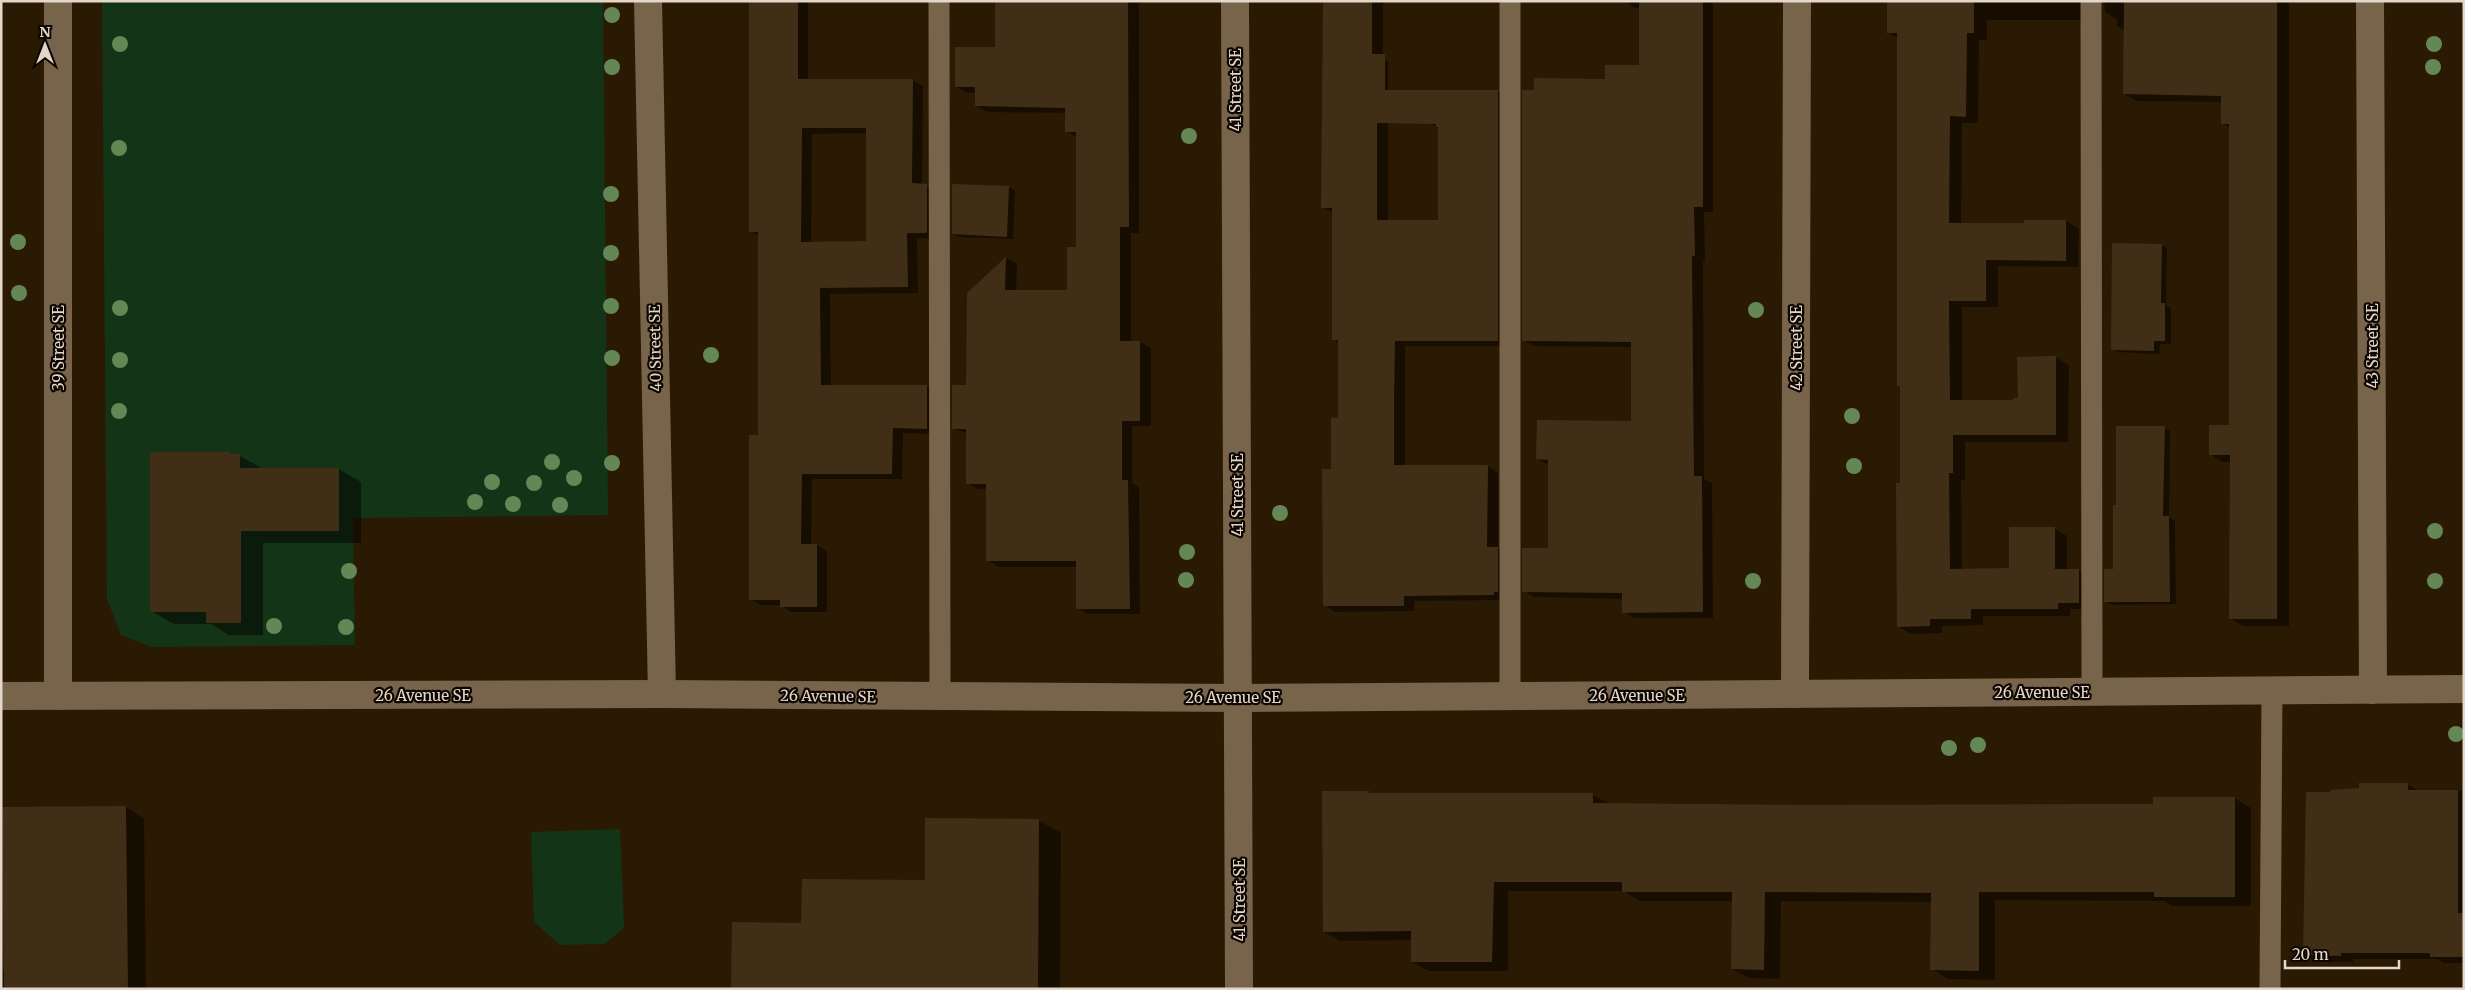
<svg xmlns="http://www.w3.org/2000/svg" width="2465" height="990" font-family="Merriweather,serif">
	<rect width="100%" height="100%" fill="#2b1a03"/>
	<path fill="#143417" d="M 102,1 L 603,1 L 608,515 L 353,518 L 355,645 L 152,647 L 121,635 L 107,599 Z
		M 620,829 L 624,928 L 604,944 L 560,945 L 534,922 L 531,832 Z"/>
	<path fill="#0007" fill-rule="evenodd" d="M 751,1 L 808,1 L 808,80 L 912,80 L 923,86 L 922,185 L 937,191 L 937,239 L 917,238 L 918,293 L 830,294 L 831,386 L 927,386 L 937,392 L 937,434 L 903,433 L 902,479 L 812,479 L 811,545 L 817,545 L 827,551 L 827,612 L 791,612 L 781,605 L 761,605 L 750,599 L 759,437 L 759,236 L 750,231 ZM 867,133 L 867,243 L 811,243 L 812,134 Z
		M 996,1 L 1139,1 L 1139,233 L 1131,233 L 1131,342 L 1140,342 L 1151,348 L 1151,426 L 1132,426 L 1132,483 L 1139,487 L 1140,614 L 1088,614 L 1077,608 L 1077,567 L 998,567 L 988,560 L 988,489 L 978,489 L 967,483 L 968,434 L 953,428 L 967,386 L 968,293 L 1007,258 L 1017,264 L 1016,291 L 1068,291 L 1077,249 L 1077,137 L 1066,131 L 1066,113 L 987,112 L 976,106 L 976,93 L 967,93 L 956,87 L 996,49 Z
		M 1324,1 L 1383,1 L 1383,59 L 1388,62 L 1388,221 L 1439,221 L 1440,129 L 1429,123 L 1497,91 L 1508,97 L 1508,346 L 1405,346 L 1405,466 L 1488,466 L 1498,473 L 1498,549 L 1508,555 L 1504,600 L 1414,601 L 1414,611 L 1335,612 L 1325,605 L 1332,470 L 1339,419 L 1339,343 L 1333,339 L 1333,213 L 1323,207 Z
		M 1625,1 L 1713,1 L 1713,212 L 1704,212 L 1705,262 L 1703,262 L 1704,479 L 1712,483 L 1713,618 L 1634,618 L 1624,612 L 1624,599 L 1534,597 L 1524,591 L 1550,549 L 1549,465 L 1538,459 L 1632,423 L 1632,347 L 1534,346 L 1524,340 L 1535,91 L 1606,80 L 1641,66 L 1641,8 L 1635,8 Z
		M 1888,1 L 2093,1 L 2091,20 L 1987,20 L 1987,40 L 1979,40 L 1978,123 L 1962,123 L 1961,225 L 2025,225 L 2025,221 L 2066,221 L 2079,229 L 2078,267 L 1998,266 L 1998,307 L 1962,307 L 1962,401 L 2014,401 L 2019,399 L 2018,358 L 2056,357 L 2069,365 L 2068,442 L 1965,442 L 1965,480 L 1961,480 L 1962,570 L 2010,570 L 2055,529 L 2067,536 L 2067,570 L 2079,570 L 2092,577 L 2092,609 L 2070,609 L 2070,616 L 1983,616 L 1983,625 L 1942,626 L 1942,633 L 1910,634 L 1898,626 L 1902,484 L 1902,387 L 1898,385 L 1898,38 L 1888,33 Z
		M 2104,1 L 2289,1 L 2289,626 L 2243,626 L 2231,619 L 2231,462 L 2222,462 L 2210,454 L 2230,426 L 2231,128 L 2222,123 L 2222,102 L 2137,101 L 2124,94 L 2125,31 L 2117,26 L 2117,19 L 2105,12 Z
		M 1009,187 L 1015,190 L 1013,239 L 959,237 L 953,234 Z
		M 2161,245 L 2167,248 L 2166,305 L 2171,308 L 2171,344 L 2160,344 L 2159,354 L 2118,352 L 2113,349 Z
		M 2164,428 L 2170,431 L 2169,517 L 2175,521 L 2176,604 L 2112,605 L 2106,602 L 2115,570 L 2117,506 Z
		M 230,454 L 240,456 L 263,469 L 339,469 L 361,482 L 361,543 L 263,543 L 263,635 L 229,635 L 211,624 L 174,624 L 151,611 Z
		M 2407,784 L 2419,791 L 2464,791 L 2464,963 L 2444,963 L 2437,959 L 2353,959 L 2353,962 L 2317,962 L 2305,955 L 2332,793 Z
		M 1323,792 L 1369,792 L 1374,795 L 1593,795 L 1610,804 L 1807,806 L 2155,805 L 2234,798 L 2251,808 L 2251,906 L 2172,906 L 2164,901 L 1995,900 L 1995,980 L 1948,979 L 1932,969 L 1932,902 L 1781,901 L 1780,979 L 1749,978 L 1732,969 L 1733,901 L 1640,901 L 1623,891 L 1508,891 L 1508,971 L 1429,971 L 1412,962 L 1412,940 L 1340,941 L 1324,932 Z
		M 126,807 L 144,818 L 146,989 L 1,989 L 1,970 L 5,970 L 4,809 Z
		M 1038,820 L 1061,833 L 1060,989 L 732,989 L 803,924 L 926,881 Z"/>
	<path fill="#412e16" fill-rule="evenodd" d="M 749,1 L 798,1 L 798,79 L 913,79 L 912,183 L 927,184 L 927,233 L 907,233 L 908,287 L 820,288 L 821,385 L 927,385 L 927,429 L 893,428 L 892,474 L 802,474 L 801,544 L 817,544 L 817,607 L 780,607 L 780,600 L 749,600 L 749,435 L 758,435 L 758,232 L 749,232 ZM 802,128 L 866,128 L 866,241 L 801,242 Z
		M 995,1 L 1128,1 L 1129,227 L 1120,227 L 1120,341 L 1140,341 L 1140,421 L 1122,421 L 1122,480 L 1128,480 L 1130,609 L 1076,609 L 1076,561 L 986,561 L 986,484 L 966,484 L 966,429 L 952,429 L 952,385 L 966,385 L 967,293 L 1006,257 L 1005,290 L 1067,290 L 1067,247 L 1076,247 L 1076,132 L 1065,132 L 1065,108 L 975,106 L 975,87 L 955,87 L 955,47 L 995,47 Z
		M 1323,1 L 1372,1 L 1372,54 L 1385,54 L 1385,90 L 1498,90 L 1498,341 L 1395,341 L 1394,401 L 1394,465 L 1488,465 L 1487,547 L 1498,547 L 1498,592 L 1494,592 L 1494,595 L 1404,596 L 1404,606 L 1323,606 L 1322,469 L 1331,469 L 1331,418 L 1338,418 L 1338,340 L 1332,340 L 1332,208 L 1321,208 ZM 1377,123 L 1436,124 L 1436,127 L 1438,127 L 1438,220 L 1377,220 Z
		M 1639,1 L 1703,1 L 1703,207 L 1694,207 L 1695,256 L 1692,256 L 1694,476 L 1702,476 L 1703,612 L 1622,613 L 1622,593 L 1522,592 L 1522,548 L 1548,548 L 1548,460 L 1536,459 L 1537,420 L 1631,421 L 1631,342 L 1522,341 L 1522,90 L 1534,90 L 1534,78 L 1605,79 L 1605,65 L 1639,65 Z
		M 1887,1 L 1974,1 L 1974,33 L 1967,33 L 1966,117 L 1950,116 L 1949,223 L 2024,223 L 2024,220 L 2066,220 L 2066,261 L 1986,260 L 1986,301 L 1949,301 L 1950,400 L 2013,400 L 2013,398 L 2018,398 L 2017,357 L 2056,356 L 2056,435 L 1953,435 L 1953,473 L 1949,473 L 1950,569 L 2009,568 L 2009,527 L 2055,527 L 2055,569 L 2079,569 L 2079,603 L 2058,603 L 2058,609 L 1971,609 L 1971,619 L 1930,619 L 1930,626 L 1897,627 L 1896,483 L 1900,483 L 1900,386 L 1897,386 L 1897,33 L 1887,33 Z
		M 2124,1 L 2277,1 L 2277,619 L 2229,619 L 2230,455 L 2209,455 L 2209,425 L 2229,425 L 2229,124 L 2221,124 L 2221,96 L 2123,94 Z
		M 952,184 L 1009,186 L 1007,237 L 952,234 Z
		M 2112,243 L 2162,244 L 2161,303 L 2165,303 L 2165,341 L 2154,341 L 2154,351 L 2111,350 Z
		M 2116,426 L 2165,426 L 2163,516 L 2169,516 L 2170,602 L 2104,602 L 2104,569 L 2113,569 L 2113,505 L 2116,505 Z
		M 150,452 L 230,452 L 230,454 L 240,454 L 240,468 L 339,468 L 339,531 L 241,531 L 241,623 L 206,623 L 206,612 L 150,612 Z
		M 2359,783 L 2408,783 L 2408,790 L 2458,790 L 2458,913 L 2464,913 L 2464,957 L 2430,957 L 2430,953 L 2341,953 L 2341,956 L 2303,955 L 2306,792 L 2331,792 L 2331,790 L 2359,788 Z
		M 1322,791 L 1369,791 L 1369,793 L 1593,793 L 1593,803 L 1807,805 L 2153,804 L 2153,797 L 2235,797 L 2235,897 L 2154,897 L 2154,892 L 1979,892 L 1979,971 L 1930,970 L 1931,893 L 1765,892 L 1764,970 L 1731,969 L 1732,892 L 1622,892 L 1622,882 L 1494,882 L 1492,962 L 1411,962 L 1411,931 L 1323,932 Z
		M 126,806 L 128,989 L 4,989 L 2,807 Z
		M 925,818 L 1039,819 L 1038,989 L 731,989 L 732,922 L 801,923 L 802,879 L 925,880 Z"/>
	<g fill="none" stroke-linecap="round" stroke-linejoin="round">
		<path stroke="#78644a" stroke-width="21" d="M 939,1 L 940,697
			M 1510,1 L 1510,696
			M 2091,1 L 2092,692
			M 2270,989 L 2272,691"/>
		<path stroke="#78644a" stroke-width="28" d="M 648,1 L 662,694
			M 1235,1 L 1239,989
			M 2370,1 L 2373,690
			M 1795,694 L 1797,1
			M 58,696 L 58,1"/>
		<path stroke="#78644a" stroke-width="28" d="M 1,696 L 662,694 L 1238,698 L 2464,689"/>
	</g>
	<g fill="#658655">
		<circle cx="612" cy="15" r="8"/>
		<circle cx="120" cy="44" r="8"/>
		<circle cx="2434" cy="44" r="8"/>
		<circle cx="612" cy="67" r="8"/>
		<circle cx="2433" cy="67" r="8"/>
		<circle cx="1189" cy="136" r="8"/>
		<circle cx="119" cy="148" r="8"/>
		<circle cx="611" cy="194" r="8"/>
		<circle cx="18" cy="242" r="8"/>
		<circle cx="611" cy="253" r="8"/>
		<circle cx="19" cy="293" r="8"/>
		<circle cx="611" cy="306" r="8"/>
		<circle cx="120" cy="308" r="8"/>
		<circle cx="1756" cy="310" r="8"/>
		<circle cx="711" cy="355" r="8"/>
		<circle cx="612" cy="358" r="8"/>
		<circle cx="120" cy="360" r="8"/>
		<circle cx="119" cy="411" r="8"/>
		<circle cx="1852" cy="416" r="8"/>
		<circle cx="552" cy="462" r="8"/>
		<circle cx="612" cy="463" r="8"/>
		<circle cx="1854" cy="466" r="8"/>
		<circle cx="574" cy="478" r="8"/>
		<circle cx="492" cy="482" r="8"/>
		<circle cx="534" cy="483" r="8"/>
		<circle cx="475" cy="502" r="8"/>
		<circle cx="513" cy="504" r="8"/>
		<circle cx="560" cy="505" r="8"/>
		<circle cx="1280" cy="513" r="8"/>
		<circle cx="2435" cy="531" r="8"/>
		<circle cx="1187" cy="552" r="8"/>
		<circle cx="349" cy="571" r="8"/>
		<circle cx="1186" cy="580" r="8"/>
		<circle cx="1753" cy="581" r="8"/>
		<circle cx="2435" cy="581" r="8"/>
		<circle cx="274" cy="626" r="8"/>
		<circle cx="346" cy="627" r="8"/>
		<circle cx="2456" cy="734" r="8"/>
		<circle cx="1978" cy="745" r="8"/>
		<circle cx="1949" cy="748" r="8"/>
	</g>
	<g text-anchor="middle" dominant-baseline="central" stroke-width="4.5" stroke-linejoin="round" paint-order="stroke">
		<g font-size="15" fill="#e2d7c9" stroke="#0e0701">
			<text transform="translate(1235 90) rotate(-90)">41 Street SE</text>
			<text transform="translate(2372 346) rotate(-90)">43 Street SE</text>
			<text transform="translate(58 348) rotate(-90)">39 Street SE</text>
			<text transform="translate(655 348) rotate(-91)">40 Street SE</text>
			<text transform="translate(1796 348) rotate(-90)">42 Street SE</text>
			<text transform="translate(1237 495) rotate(-90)">41 Street SE</text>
			<text x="2042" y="692">26 Avenue SE</text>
			<text x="423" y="695">26 Avenue SE</text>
			<text x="1637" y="695">26 Avenue SE</text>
			<text transform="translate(828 696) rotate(1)">26 Avenue SE</text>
			<text x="1233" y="697">26 Avenue SE</text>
			<text transform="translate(1239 900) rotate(-90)">41 Street SE</text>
		</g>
	</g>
	<rect width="2465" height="990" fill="none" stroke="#e2d7c9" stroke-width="5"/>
	<g transform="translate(45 45)" stroke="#0e0701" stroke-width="4" paint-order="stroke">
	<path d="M0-4L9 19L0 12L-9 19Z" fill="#e2d7c9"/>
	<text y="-8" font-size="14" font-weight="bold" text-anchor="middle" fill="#e2d7c9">N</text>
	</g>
	<path d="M2285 960v8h114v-8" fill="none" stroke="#e2d7c9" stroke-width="2.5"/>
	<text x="2292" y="960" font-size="15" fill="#e2d7c9" stroke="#0e0701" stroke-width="4" paint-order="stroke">20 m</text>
</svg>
